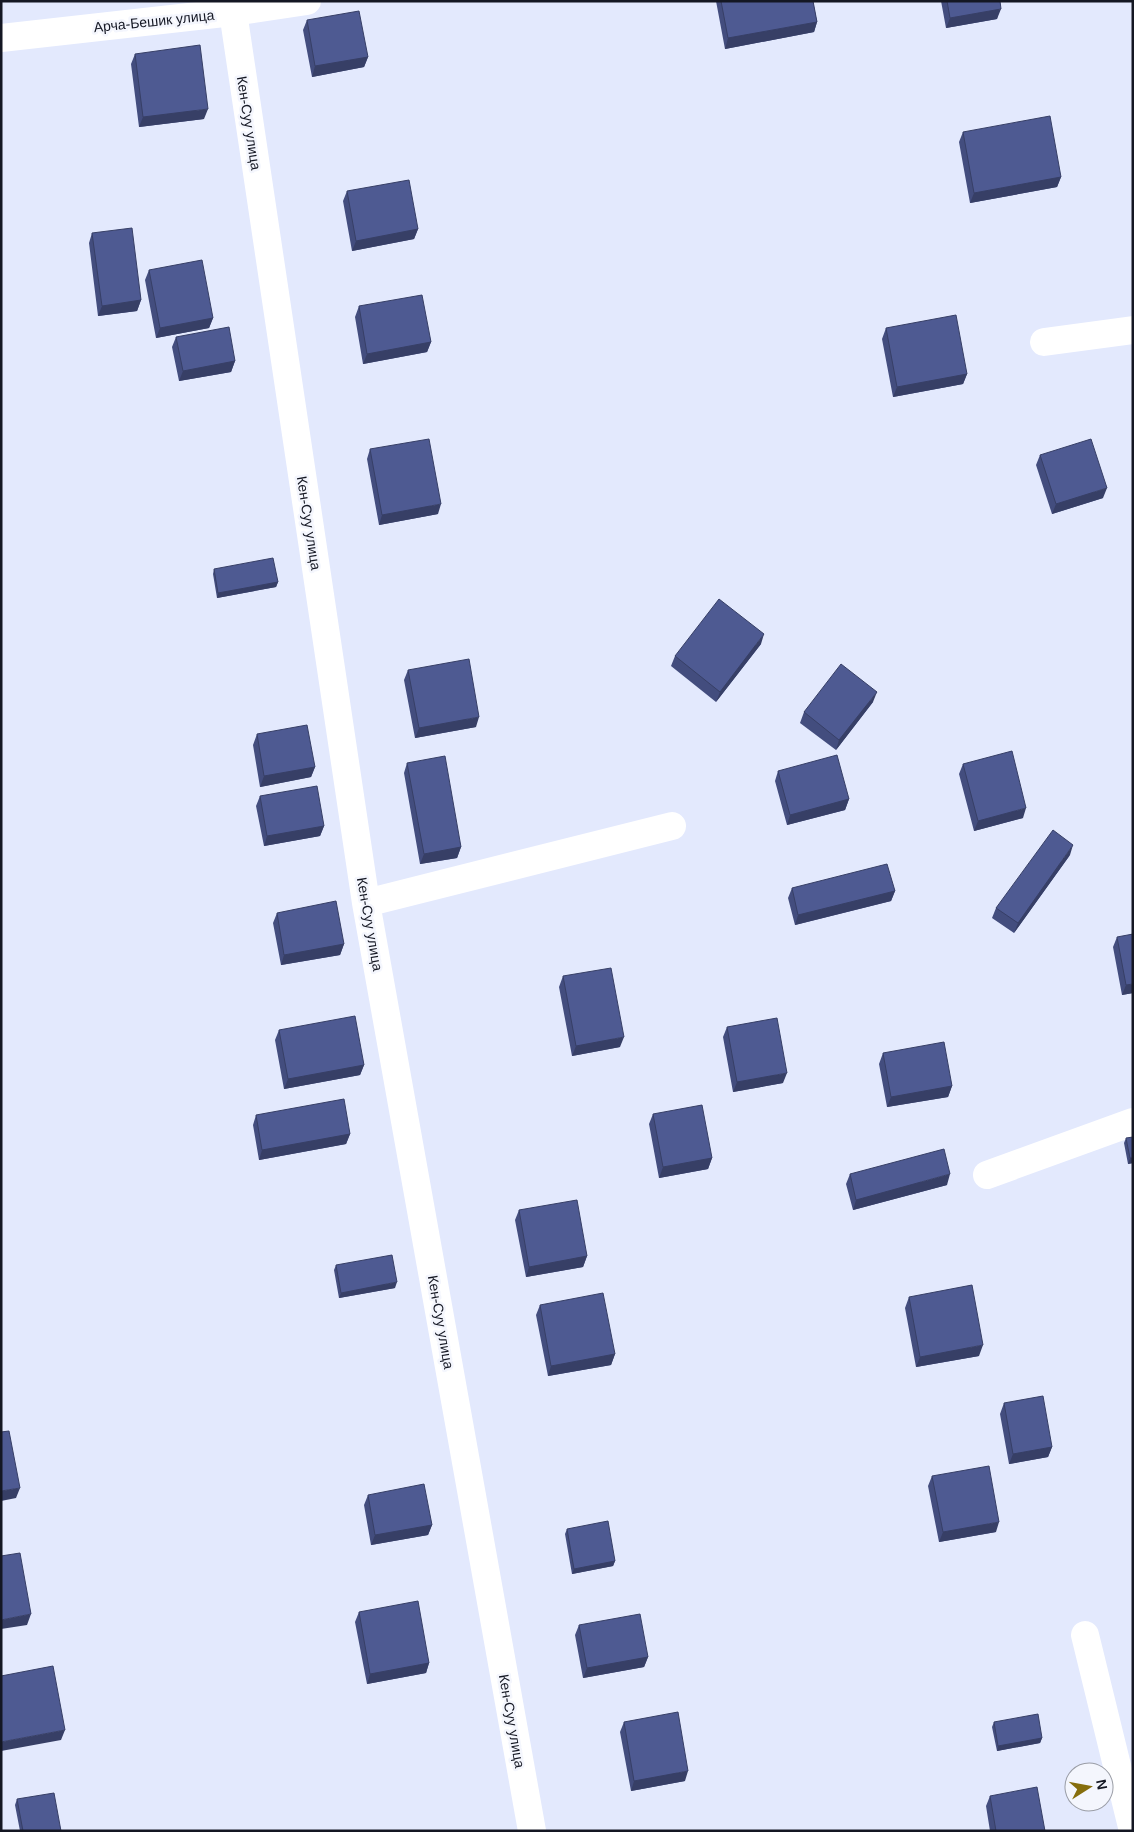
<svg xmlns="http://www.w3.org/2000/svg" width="1134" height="1832" font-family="Helvetica,sans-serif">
	<rect width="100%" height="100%" fill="#e3e9fd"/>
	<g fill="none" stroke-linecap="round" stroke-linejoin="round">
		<path stroke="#fff" stroke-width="28" d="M 233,12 L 366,903 L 532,1831
			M 1044,342 L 1133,330
			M 366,903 L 672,826
			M 987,1175 L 1133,1122
			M 1085,1635 L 1133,1831"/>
		<path stroke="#fff" stroke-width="28" d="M 1,38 L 233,12 L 307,1"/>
	</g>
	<path fill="#434d7e" d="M 716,1 L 813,1 L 817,22 L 814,32 L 725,49 Z
		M 941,1 L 1000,1 L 997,19 L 946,28 Z
		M 307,20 L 368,57 L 364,67 L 312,77 L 303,30 Z
		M 135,54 L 204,119 L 139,127 L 131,64 Z
		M 963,132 L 1061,177 L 1057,187 L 970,203 L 959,142 Z
		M 347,191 L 418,229 L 414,239 L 352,251 L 343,201 Z
		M 92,233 L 141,300 L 137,311 L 98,316 L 89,243 Z
		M 149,270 L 213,318 L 209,328 L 156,338 L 145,280 Z
		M 359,306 L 431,342 L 427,352 L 363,364 L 355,317 Z
		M 886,328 L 967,374 L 963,384 L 893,397 L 882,339 Z
		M 176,337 L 235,361 L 231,372 L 179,381 L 172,347 Z
		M 370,449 L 438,514 L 379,525 L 367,459 Z
		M 1040,455 L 1103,498 L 1052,514 L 1036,465 Z
		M 214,569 L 278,582 L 276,587 L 217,598 L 213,574 Z
		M 761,644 L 716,702 L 671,666 L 675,656 Z
		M 408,670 L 476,727 L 415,738 L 404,680 Z
		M 873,702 L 836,750 L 800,723 L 804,712 Z
		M 257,734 L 315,767 L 311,777 L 260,787 L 253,745 Z
		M 407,763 L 461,847 L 457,858 L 420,864 L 404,773 Z
		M 963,764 L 1023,818 L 974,831 L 959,774 Z
		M 778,771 L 849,799 L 845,810 L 787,825 L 775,781 Z
		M 260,796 L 324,826 L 320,836 L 264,846 L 256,806 Z
		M 1070,855 L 1014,933 L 992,918 L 996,908 Z
		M 792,888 L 895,891 L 891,901 L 795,925 L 788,898 Z
		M 277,913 L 344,944 L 340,955 L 281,965 L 273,923 Z
		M 1117,937 L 1133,993 L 1122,995 L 1113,947 Z
		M 563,976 L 620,1047 L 572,1056 L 559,987 Z
		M 727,1027 L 783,1083 L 733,1092 L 723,1037 Z
		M 279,1030 L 364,1065 L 360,1075 L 284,1089 L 275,1040 Z
		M 883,1053 L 952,1086 L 948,1097 L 887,1107 L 879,1064 Z
		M 653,1114 L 712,1158 L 708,1169 L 659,1178 L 649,1124 Z
		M 256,1115 L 350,1134 L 346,1144 L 259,1160 L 253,1125 Z
		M 1126,1138 L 1133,1163 L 1128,1164 L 1124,1143 Z
		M 850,1174 L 947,1185 L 853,1210 L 846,1184 Z
		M 519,1210 L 587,1256 L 583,1267 L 526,1277 L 515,1220 Z
		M 336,1265 L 395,1288 L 339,1298 L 334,1270 Z
		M 909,1297 L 979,1356 L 916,1367 L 905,1308 Z
		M 540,1305 L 615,1354 L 611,1365 L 548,1376 L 536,1315 Z
		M 1004,1403 L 1052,1447 L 1048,1457 L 1009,1464 L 1000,1414 Z
		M 932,1476 L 996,1532 L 939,1542 L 928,1486 Z
		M 368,1495 L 432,1525 L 428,1535 L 371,1545 L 364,1505 Z
		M 567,1529 L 615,1561 L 613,1566 L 572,1574 L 565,1534 Z
		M 359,1612 L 429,1663 L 426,1673 L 367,1684 L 355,1622 Z
		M 579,1625 L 648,1657 L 644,1667 L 583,1678 L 575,1635 Z
		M 624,1722 L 685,1781 L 631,1791 L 620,1732 Z
		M 994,1722 L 1042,1738 L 1040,1743 L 997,1751 L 992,1727 Z
		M 990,1796 L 1045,1831 L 990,1831 L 986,1806 Z
		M 17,1799 L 61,1831 L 20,1831 L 15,1805 Z"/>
	<path fill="#373f66" d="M 1001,9 L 997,19 L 946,28 L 950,18 Z
		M 817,22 L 814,32 L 725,49 L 728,38 Z
		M 368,57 L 364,67 L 312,77 L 315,66 Z
		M 208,109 L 204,119 L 139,127 L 143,117 Z
		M 1061,177 L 1057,187 L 970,203 L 974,193 Z
		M 418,229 L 414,239 L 352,251 L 356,241 Z
		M 141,300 L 137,311 L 98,316 L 102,306 Z
		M 213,318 L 209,328 L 156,338 L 160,328 Z
		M 431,342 L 427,352 L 363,364 L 367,354 Z
		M 235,361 L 231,372 L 179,381 L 183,371 Z
		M 967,374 L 963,384 L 893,397 L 897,387 Z
		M 1107,488 L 1103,498 L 1052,514 L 1056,504 Z
		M 441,504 L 438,514 L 379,525 L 382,515 Z
		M 278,582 L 276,587 L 217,598 L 218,593 Z
		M 764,634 L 761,644 L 716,702 L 720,692 Z
		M 877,692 L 873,702 L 836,750 L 839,740 Z
		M 479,717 L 476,727 L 415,738 L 419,728 Z
		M 315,767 L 311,777 L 260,787 L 264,776 Z
		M 849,799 L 845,810 L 787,825 L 790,815 Z
		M 1026,808 L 1023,818 L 974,831 L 978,821 Z
		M 324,826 L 320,836 L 264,846 L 267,836 Z
		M 1073,845 L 1070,855 L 1014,933 L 1018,923 Z
		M 461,847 L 457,858 L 420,864 L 424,854 Z
		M 895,891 L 891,901 L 795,925 L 798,915 Z
		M 344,944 L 340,955 L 281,965 L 284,955 Z
		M 1133,984 L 1133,993 L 1122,995 L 1126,985 Z
		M 624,1037 L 620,1047 L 572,1056 L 576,1046 Z
		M 364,1065 L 360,1075 L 284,1089 L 288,1079 Z
		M 787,1073 L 783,1083 L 733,1092 L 737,1082 Z
		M 952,1086 L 948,1097 L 887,1107 L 891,1097 Z
		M 350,1134 L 346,1144 L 259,1160 L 262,1150 Z
		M 712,1158 L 708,1169 L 659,1178 L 663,1167 Z
		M 1130,1158 L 1133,1158 L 1133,1163 L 1128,1164 Z
		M 950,1174 L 947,1185 L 853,1210 L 856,1200 Z
		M 587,1256 L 583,1267 L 526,1277 L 529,1267 Z
		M 397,1282 L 395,1288 L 339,1298 L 341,1293 Z
		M 983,1345 L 979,1356 L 916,1367 L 920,1357 Z
		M 615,1354 L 611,1365 L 548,1376 L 551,1366 Z
		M 1052,1447 L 1048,1457 L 1009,1464 L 1013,1454 Z
		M 20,1488 L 16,1498 L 1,1501 L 1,1491 Z
		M 999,1522 L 996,1532 L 939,1542 L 943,1532 Z
		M 432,1525 L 428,1535 L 371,1545 L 375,1535 Z
		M 615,1561 L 613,1566 L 572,1574 L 574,1569 Z
		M 31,1614 L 27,1625 L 1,1629 L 1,1620 Z
		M 648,1657 L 644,1667 L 583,1678 L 587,1668 Z
		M 429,1663 L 426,1673 L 367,1684 L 370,1674 Z
		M 65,1730 L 61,1740 L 1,1751 L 1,1742 Z
		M 1042,1738 L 1040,1743 L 997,1751 L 998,1746 Z
		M 688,1771 L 685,1781 L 631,1791 L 634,1781 Z"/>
	<path fill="#4e5a92" stroke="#373f66" d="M 721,1 L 813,1 L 817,22 L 728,38 Z
		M 947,1 L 1000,1 L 1001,9 L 950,18 Z
		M 359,11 L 368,57 L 315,66 L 307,20 Z
		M 200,45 L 208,109 L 143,117 L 135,54 Z
		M 1050,116 L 1061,177 L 974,193 L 963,132 Z
		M 409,180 L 418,229 L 356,241 L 347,191 Z
		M 132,228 L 141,300 L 102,306 L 92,233 Z
		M 202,260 L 213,318 L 160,328 L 149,270 Z
		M 422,295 L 431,342 L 367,354 L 359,306 Z
		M 956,315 L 967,374 L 897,387 L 886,328 Z
		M 229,327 L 235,361 L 183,371 L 176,337 Z
		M 429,439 L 441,504 L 382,515 L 370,449 Z
		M 1091,439 L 1107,488 L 1056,504 L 1040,455 Z
		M 273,558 L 278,582 L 218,593 L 214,569 Z
		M 719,599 L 764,634 L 720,692 L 675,656 Z
		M 469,659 L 479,717 L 419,728 L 408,670 Z
		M 841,664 L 877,692 L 839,740 L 804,712 Z
		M 307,725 L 315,767 L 264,776 L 257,734 Z
		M 1012,751 L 1026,808 L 978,821 L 963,764 Z
		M 837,755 L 849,799 L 790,815 L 778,771 Z
		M 445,756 L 461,847 L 424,854 L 407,763 Z
		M 317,786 L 324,826 L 267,836 L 260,796 Z
		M 1053,830 L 1073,845 L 1018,923 L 996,908 Z
		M 887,864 L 895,891 L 798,915 L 792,888 Z
		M 336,901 L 344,944 L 284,955 L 277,913 Z
		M 1133,934 L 1133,984 L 1126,985 L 1117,937 Z
		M 611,968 L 624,1037 L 576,1046 L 563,976 Z
		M 355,1016 L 364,1065 L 288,1079 L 279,1030 Z
		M 777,1018 L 787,1073 L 737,1082 L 727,1027 Z
		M 944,1042 L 952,1086 L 891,1097 L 883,1053 Z
		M 344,1099 L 350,1134 L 262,1150 L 256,1115 Z
		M 702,1105 L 712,1158 L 663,1167 L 653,1114 Z
		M 1133,1137 L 1133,1158 L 1130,1158 L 1126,1138 Z
		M 944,1149 L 950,1174 L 856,1200 L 850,1174 Z
		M 577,1200 L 587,1256 L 529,1267 L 519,1210 Z
		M 392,1255 L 397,1282 L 341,1293 L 336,1265 Z
		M 972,1285 L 983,1345 L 920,1357 L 909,1297 Z
		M 603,1293 L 615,1354 L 551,1366 L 540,1305 Z
		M 1043,1396 L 1052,1447 L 1013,1454 L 1004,1403 Z
		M 9,1431 L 20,1488 L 1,1491 L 1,1432 Z
		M 989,1466 L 999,1522 L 943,1532 L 932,1476 Z
		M 424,1484 L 432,1525 L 375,1535 L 368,1495 Z
		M 608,1521 L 615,1561 L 574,1569 L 567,1529 Z
		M 20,1553 L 31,1614 L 1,1620 L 1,1556 Z
		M 418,1601 L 429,1663 L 370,1674 L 359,1612 Z
		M 640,1614 L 648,1657 L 587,1668 L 579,1625 Z
		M 53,1666 L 65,1730 L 1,1742 L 1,1676 Z
		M 678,1712 L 688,1771 L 634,1781 L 624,1722 Z
		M 1038,1714 L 1042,1738 L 998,1746 L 994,1722 Z
		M 1037,1787 L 1045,1831 L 996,1831 L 990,1796 Z
		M 54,1793 L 61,1831 L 23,1831 L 17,1799 Z"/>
	<g text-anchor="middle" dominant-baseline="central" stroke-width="5" stroke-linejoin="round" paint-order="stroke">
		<g font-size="14" fill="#141723" stroke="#f4f6fd">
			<text transform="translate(154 21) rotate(-6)">Арча-Бешик улица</text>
			<text transform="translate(249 123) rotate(81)">Кен-Суу улица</text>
			<text transform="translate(309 523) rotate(81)">Кен-Суу улица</text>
			<text transform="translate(370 924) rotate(80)">Кен-Суу улица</text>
			<text transform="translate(441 1322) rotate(80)">Кен-Суу улица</text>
			<text transform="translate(512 1721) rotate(80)">Кен-Суу улица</text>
		</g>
	</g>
	<rect width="1134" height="1832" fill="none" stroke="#141723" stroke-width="5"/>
	<g transform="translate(1089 1787) rotate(79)"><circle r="24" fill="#f4f6fd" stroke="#9a9da6"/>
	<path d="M0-4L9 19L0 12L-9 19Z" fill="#866e0d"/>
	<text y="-8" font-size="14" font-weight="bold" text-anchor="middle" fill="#141723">N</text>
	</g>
</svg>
